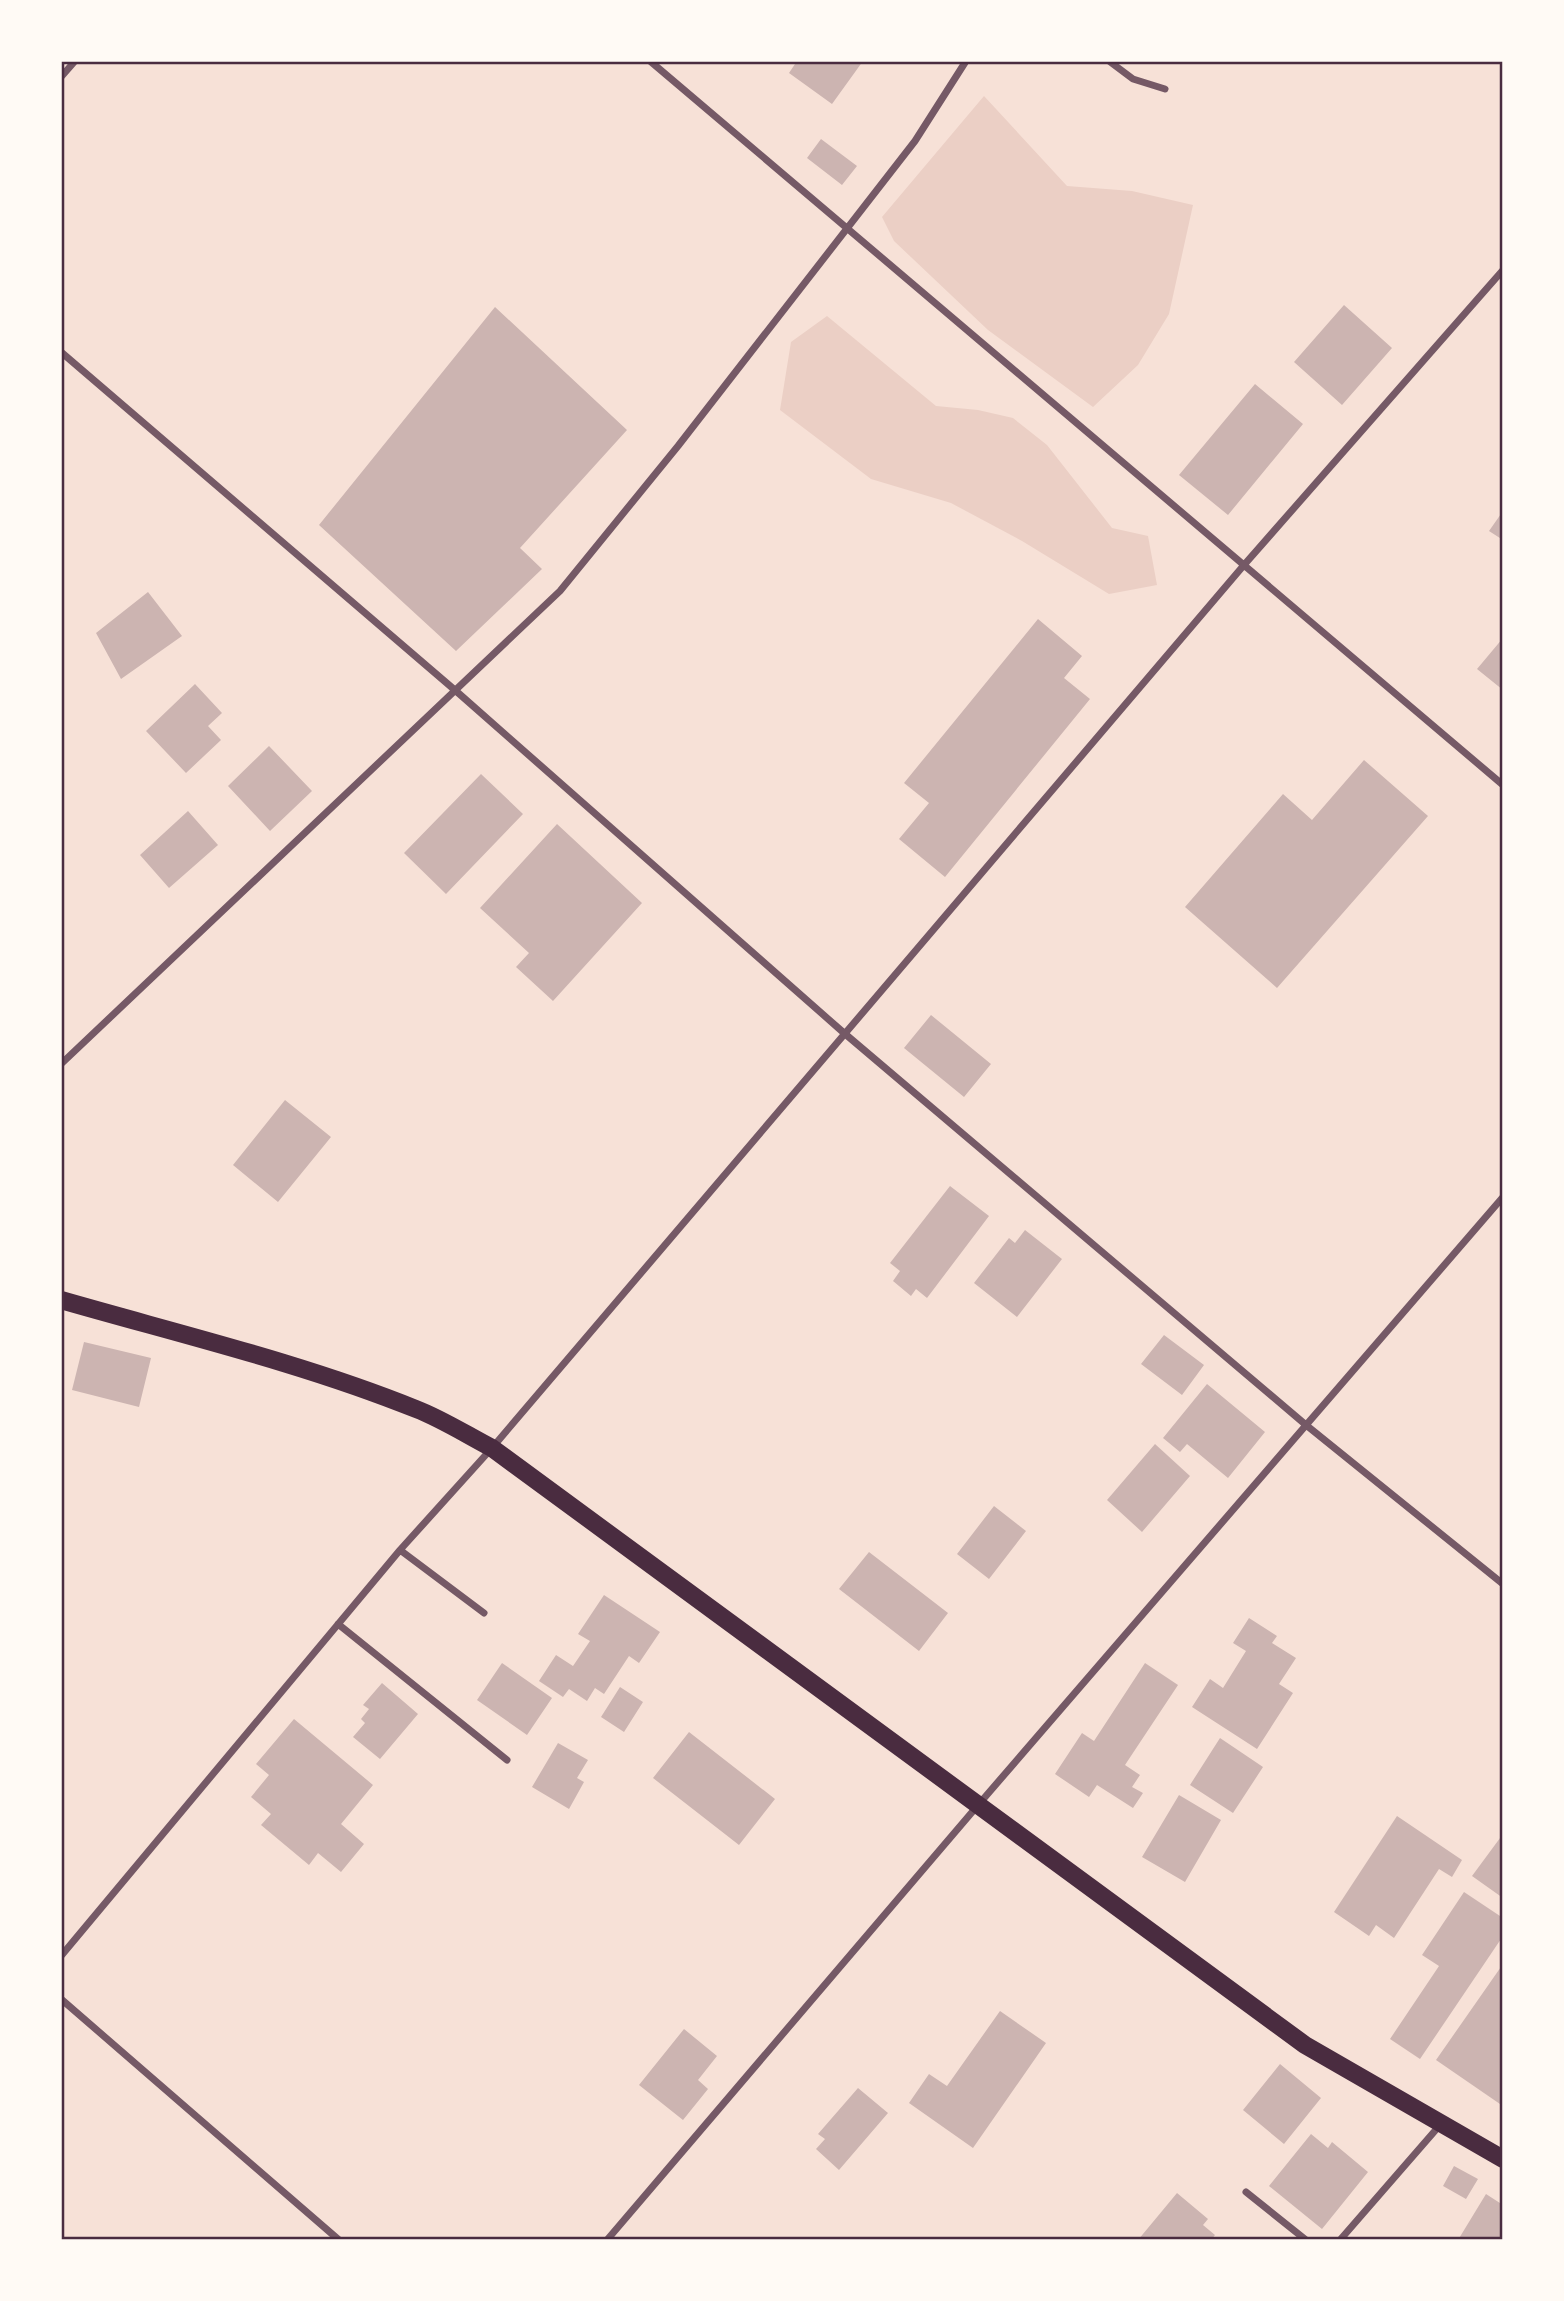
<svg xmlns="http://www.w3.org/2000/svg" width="1564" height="2301" font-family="'Varela Round',sans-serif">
	<rect width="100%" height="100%" fill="#f7e1d7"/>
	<path fill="#ebcfc5" d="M 984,96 L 1067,186 L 1132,191 L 1193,205 L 1169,314 L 1138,365 L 1093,407 L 988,330 L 894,241 L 882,217 Z
		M 827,316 L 936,406 L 978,410 L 1013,418 L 1047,445 L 1112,528 L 1148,536 L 1157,585 L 1109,594 L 1022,541 L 951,503 L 871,479 L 780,410 L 791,342 Z"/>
	<path fill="#ccb4b1" d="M 797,61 L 863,61 L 832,104 L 789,73 Z
		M 821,139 L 857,166 L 842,185 L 807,158 Z
		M 1344,305 L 1392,348 L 1342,405 L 1294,362 Z
		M 495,307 L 627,430 L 520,548 L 542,569 L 456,651 L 319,525 Z
		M 1255,384 L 1303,424 L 1228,515 L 1179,475 Z
		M 1503,511 L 1503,540 L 1489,531 Z
		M 148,592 L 182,636 L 121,679 L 96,633 Z
		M 1038,619 L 1082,656 L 1064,678 L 1090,699 L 945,877 L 899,839 L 929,803 L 904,783 Z
		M 1503,638 L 1503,690 L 1477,669 Z
		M 195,684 L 222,713 L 208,726 L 221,740 L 186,773 L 146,731 Z
		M 269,746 L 312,791 L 270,831 L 228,786 Z
		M 1364,760 L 1428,816 L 1277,988 L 1185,907 L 1283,794 L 1312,820 Z
		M 481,774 L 523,814 L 446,894 L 404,853 Z
		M 188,811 L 218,845 L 169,888 L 140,855 Z
		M 557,824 L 642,903 L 553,1001 L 516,967 L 529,953 L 480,908 Z
		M 931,1015 L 991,1064 L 964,1097 L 904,1048 Z
		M 285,1100 L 331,1137 L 278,1202 L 233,1165 Z
		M 950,1186 L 989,1216 L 927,1298 L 916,1289 L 911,1296 L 893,1281 L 900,1271 L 890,1263 Z
		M 1025,1230 L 1062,1259 L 1017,1317 L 974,1283 L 1009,1238 L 1015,1243 Z
		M 1164,1335 L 1204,1365 L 1182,1395 L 1141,1364 Z
		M 84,1342 L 151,1358 L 139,1407 L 72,1390 Z
		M 1207,1384 L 1265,1432 L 1228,1478 L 1187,1444 L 1180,1452 L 1163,1438 Z
		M 1155,1444 L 1190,1476 L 1142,1532 L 1107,1500 Z
		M 994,1506 L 1026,1531 L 989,1579 L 957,1554 Z
		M 869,1552 L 948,1613 L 919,1651 L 839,1589 Z
		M 604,1595 L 660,1632 L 639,1663 L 629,1656 L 604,1694 L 595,1688 L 587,1701 L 569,1689 L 563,1697 L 539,1681 L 556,1655 L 573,1666 L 590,1641 L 578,1634 Z
		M 1249,1618 L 1277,1636 L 1272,1643 L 1296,1658 L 1279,1684 L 1293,1693 L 1257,1749 L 1192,1707 L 1210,1679 L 1223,1688 L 1246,1651 L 1233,1643 Z
		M 502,1663 L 552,1698 L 527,1735 L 477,1700 Z
		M 1145,1663 L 1178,1685 L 1125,1765 L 1140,1775 L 1132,1787 L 1143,1793 L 1133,1808 L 1097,1785 L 1089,1797 L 1055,1774 L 1082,1733 L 1094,1741 Z
		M 382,1683 L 418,1714 L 380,1759 L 353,1737 L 365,1723 L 361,1719 L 369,1709 L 363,1705 Z
		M 620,1687 L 643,1702 L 624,1732 L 601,1717 Z
		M 294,1719 L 373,1785 L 341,1824 L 364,1844 L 341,1872 L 318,1853 L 309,1865 L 261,1825 L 271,1814 L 251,1797 L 269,1775 L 256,1764 Z
		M 689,1732 L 775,1799 L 739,1845 L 653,1778 Z
		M 1220,1738 L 1263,1767 L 1233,1813 L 1190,1785 Z
		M 558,1743 L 588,1760 L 577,1778 L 584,1782 L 569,1809 L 532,1787 Z
		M 1179,1795 L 1221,1820 L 1185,1882 L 1142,1857 Z
		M 1397,1816 L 1462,1860 L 1452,1877 L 1439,1869 L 1394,1938 L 1376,1925 L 1369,1936 L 1334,1912 Z
		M 1503,1834 L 1503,1898 L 1472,1876 Z
		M 1464,1892 L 1503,1918 L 1503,1936 L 1420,2059 L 1390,2039 L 1439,1966 L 1422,1955 Z
		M 1503,1964 L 1503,2100 L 1500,2104 L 1436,2060 Z
		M 1000,2011 L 1046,2043 L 973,2148 L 909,2103 L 929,2074 L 947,2086 Z
		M 684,2029 L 717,2056 L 698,2080 L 708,2089 L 683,2120 L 639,2085 Z
		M 1280,2064 L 1321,2098 L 1284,2144 L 1243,2110 Z
		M 858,2088 L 888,2113 L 839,2170 L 816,2149 L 825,2139 L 818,2134 Z
		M 1311,2134 L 1328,2148 L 1332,2142 L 1368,2172 L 1322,2229 L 1269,2186 Z
		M 1454,2166 L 1478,2179 L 1466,2199 L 1443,2186 Z
		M 1177,2193 L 1208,2219 L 1203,2225 L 1215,2235 L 1211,2240 L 1138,2240 Z
		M 1486,2194 L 1503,2205 L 1503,2240 L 1458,2240 Z"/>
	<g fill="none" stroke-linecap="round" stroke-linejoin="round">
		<path stroke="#755966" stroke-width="7" d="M 650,61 L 1503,785
			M 1109,61 L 1133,79 L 1165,89
			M 61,77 L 75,61
			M 61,352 L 456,691 L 844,1033 L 1306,1425 L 1503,1584
			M 61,1064 L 560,591 L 678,446 L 915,141 L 966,61
			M 400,1550 L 484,1613
			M 338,1624 L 507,1760
			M 61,1956 L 400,1550 L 492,1448 L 1244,565 L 1503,270
			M 61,1999 L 339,2240
			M 1246,2192 L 1306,2240
			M 607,2240 L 979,1804 L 1503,1197
			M 1340,2240 L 1440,2125"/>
		<path stroke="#4a2c40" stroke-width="18" d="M 61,1300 C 179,1334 302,1363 416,1409 C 442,1419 467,1435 492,1448 L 1305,2045 L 1503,2159"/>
	</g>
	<rect width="1564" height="2301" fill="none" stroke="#fffaf5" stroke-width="126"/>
	<rect x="63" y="63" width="1438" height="2175" fill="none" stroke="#4a2c40" stroke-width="2.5"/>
</svg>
